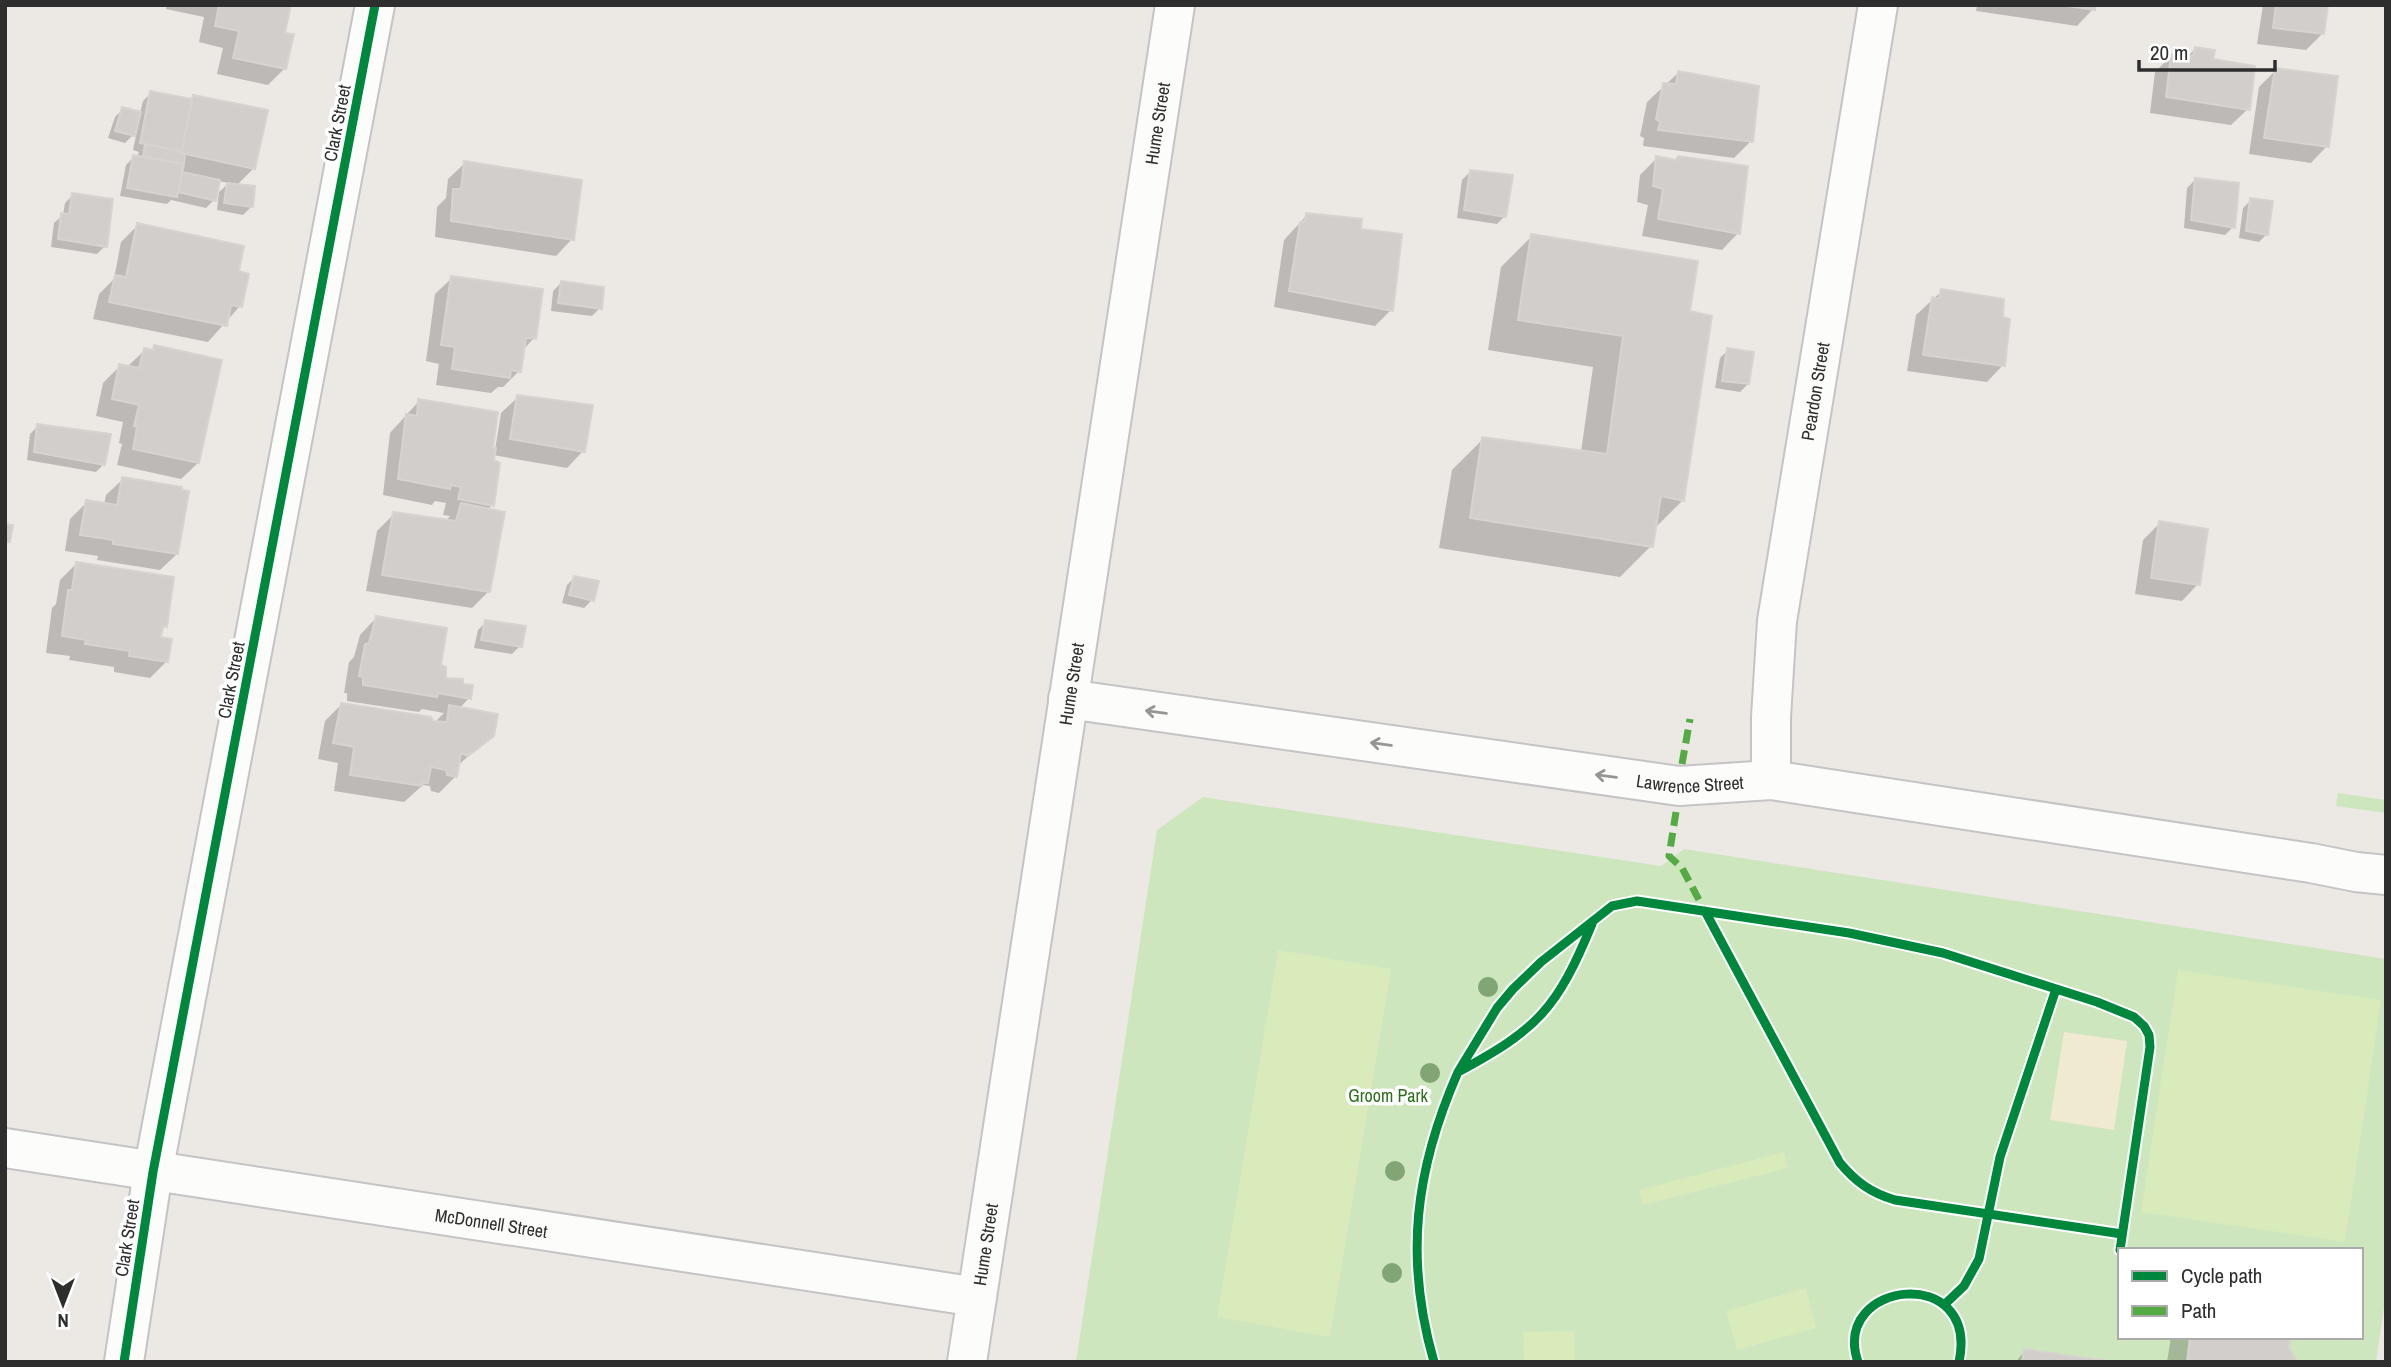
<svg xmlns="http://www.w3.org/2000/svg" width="2391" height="1367" font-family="'Archivo Narrow',sans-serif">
	<rect width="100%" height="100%" fill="#ece8e4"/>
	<path fill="#cee6be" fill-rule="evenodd" d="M 2338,793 L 2386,800 L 2386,813 L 2336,806 Z
		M 1203,797 L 1661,866 L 1684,849 L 2386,959 L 2386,1294 L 2376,1362 L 1076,1362 L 1157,830 ZM 2120,1250 L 2361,1250 L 2361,1337 L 2120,1337 Z"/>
	<path fill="#f0ead3" d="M 2064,1032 L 2127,1041 L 2114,1130 L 2050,1120 Z"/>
	<path fill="#d9eabb" d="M 1278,950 L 1391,969 L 1330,1337 L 1217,1317 Z
		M 2178,970 L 2381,1000 L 2345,1242 L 2141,1212 Z
		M 1784,1152 L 1788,1168 L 1643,1205 L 1639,1190 Z
		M 1806,1288 L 1816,1328 L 1737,1350 L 1726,1311 Z
		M 1574,1331 L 1575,1362 L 1524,1362 L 1523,1332 Z"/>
	<path fill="#0003" d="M 167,5 L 289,5 L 283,34 L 285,68 L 268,85 L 217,74 L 223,48 L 199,42 L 204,17 L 166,9 Z
		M 1977,5 L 2094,5 L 2093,9 L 2077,26 L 1976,11 Z
		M 2263,5 L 2327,5 L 2323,33 L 2306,50 L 2257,44 Z
		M 2195,49 L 2212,61 L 2248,109 L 2231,125 L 2150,113 L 2155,72 L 2171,56 L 2187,57 Z
		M 2276,70 L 2327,146 L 2311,163 L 2249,154 L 2259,87 Z
		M 1678,73 L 1751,141 L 1734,158 L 1643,146 L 1644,138 L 1640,136 L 1647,102 Z
		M 151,93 L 190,100 L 194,96 L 254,168 L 236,186 L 251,207 L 243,215 L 217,210 L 219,192 L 229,183 L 218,181 L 214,200 L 206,208 L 171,200 L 167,204 L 120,196 L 126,165 L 134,157 L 137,157 L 139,152 L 133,150 L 137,131 L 125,143 L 108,138 L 115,117 L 123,109 L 140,113 L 143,101 Z
		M 1657,158 L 1675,162 L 1738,233 L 1722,250 L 1642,236 L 1648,205 L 1637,202 L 1640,175 Z
		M 465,163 L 572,239 L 556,256 L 435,237 L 437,207 L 446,198 L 448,179 Z
		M 1470,172 L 1505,216 L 1497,224 L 1457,218 L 1462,180 Z
		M 2195,180 L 2233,227 L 2225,235 L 2184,228 L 2187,188 Z
		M 73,195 L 105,246 L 97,254 L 51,247 L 54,223 L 63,215 L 65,203 Z
		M 2251,200 L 2267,234 L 2259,242 L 2239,238 L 2243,208 Z
		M 1307,215 L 1359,230 L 1391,310 L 1375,326 L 1274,307 L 1284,240 Z
		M 138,225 L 237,273 L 240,306 L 208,342 L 93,319 L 99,294 L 114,279 L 121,242 Z
		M 1532,236 L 1688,313 L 1683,500 L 1654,529 L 1651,546 L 1620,577 L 1439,548 L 1452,470 L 1483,439 L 1581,452 L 1593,367 L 1488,350 L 1501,267 Z
		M 452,278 L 534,338 L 523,350 L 519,371 L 503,387 L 498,387 L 491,393 L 436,385 L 439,364 L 426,361 L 435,294 Z
		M 561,283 L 600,308 L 592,316 L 551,311 L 553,291 Z
		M 1942,291 L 2001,318 L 2003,365 L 1987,382 L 1907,371 L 1916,315 Z
		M 155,347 L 198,463 L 181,479 L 117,465 L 122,444 L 119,443 L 123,422 L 96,416 L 103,383 L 120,366 L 127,367 L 145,350 L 150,352 Z
		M 1728,350 L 1748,384 L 1740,392 L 1715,388 L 1720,358 Z
		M 518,397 L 583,451 L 567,468 L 493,455 L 492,505 L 487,510 L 489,591 L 472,608 L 366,591 L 377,531 L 394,514 L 445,522 L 450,516 L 443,515 L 446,503 L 435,501 L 432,505 L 383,495 L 390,433 L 419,401 L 495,450 L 501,413 Z
		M 38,426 L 104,464 L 96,472 L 27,460 L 30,434 Z
		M 123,479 L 177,554 L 160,570 L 97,560 L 98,556 L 65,551 L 70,519 L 87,502 L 104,505 L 106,495 Z
		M 2160,523 L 2198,584 L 2182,601 L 2135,594 L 2143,540 Z
		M 76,564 L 165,626 L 160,631 L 159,639 L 167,661 L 150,678 L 114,672 L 114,667 L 69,660 L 70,656 L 46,653 L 52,608 L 56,604 L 60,580 Z
		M 575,577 L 592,600 L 584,608 L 562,603 L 567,585 Z
		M 376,618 L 439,666 L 444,679 L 469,698 L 459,709 L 493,735 L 457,766 L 456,776 L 439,793 L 431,791 L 430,786 L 423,785 L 404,802 L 334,791 L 338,763 L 318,759 L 325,721 L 341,705 L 434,723 L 444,713 L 422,709 L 419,712 L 347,701 L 347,693 L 344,693 L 349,662 L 354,657 L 360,635 Z
		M 486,622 L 520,646 L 512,654 L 474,648 L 478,630 Z
		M 2171,1337 L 2288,1337 L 2287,1348 L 2296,1362 L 2167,1362 Z
		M 2025,1350 L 2098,1362 L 2016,1362 Z"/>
	<path fill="#d1cecb" stroke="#d7d4d0" stroke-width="2" d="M 219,5 L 291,5 L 285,33 L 294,34 L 286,69 L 233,58 L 239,31 L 215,26 Z
		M 2062,5 L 2095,5 L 2095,10 Z
		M 2276,5 L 2328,5 L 2324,34 L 2273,28 Z
		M 2195,47 L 2215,50 L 2213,59 L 2255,66 L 2250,110 L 2166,97 L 2171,54 L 2193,56 Z
		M 2275,68 L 2338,76 L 2329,147 L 2264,138 Z
		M 1678,71 L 1759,86 L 1753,142 L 1658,130 L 1660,122 L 1656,119 L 1663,83 L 1676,84 Z
		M 150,91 L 192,99 L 182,151 L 140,143 Z
		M 193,95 L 268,110 L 255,169 L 181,153 Z
		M 122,107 L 141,112 L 135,136 L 115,131 Z
		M 145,144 L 182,151 L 181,153 L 185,154 L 184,164 L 143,156 Z
		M 133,155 L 184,164 L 177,197 L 127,188 Z
		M 1656,156 L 1676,160 L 1678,156 L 1748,166 L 1740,234 L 1658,219 L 1663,189 L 1653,186 Z
		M 464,161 L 582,180 L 574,240 L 451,221 L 453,189 L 461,189 Z
		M 1470,170 L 1513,175 L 1506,217 L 1464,210 Z
		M 182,172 L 220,180 L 216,201 L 178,192 Z
		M 2195,178 L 2239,183 L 2235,228 L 2191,220 Z
		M 227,183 L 255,186 L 253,207 L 224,203 Z
		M 72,193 L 113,199 L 107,247 L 58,239 L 61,213 L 69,214 Z
		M 2250,198 L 2273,201 L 2268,235 L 2246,231 Z
		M 1306,213 L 1362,219 L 1361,229 L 1402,234 L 1393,311 L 1289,291 L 1300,222 L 1305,221 Z
		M 137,223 L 244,246 L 239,271 L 249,274 L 242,307 L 231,305 L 227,326 L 109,302 L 115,275 L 126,277 Z
		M 1531,234 L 1698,261 L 1690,311 L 1712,316 L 1684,501 L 1661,496 L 1653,547 L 1470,518 L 1482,437 L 1607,454 L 1623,336 L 1518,320 Z
		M 451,276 L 543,289 L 536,339 L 526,338 L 521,372 L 511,370 L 510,378 L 452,369 L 455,347 L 441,345 Z
		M 561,281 L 604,287 L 602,309 L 558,303 Z
		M 1941,289 L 2004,299 L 2003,317 L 2010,319 L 2005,366 L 1923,355 L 1932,297 L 1939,299 Z
		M 154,345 L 222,360 L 199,463 L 133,449 L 137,427 L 134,426 L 139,405 L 112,399 L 119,364 L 139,368 L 144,348 L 153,350 Z
		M 1727,348 L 1754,352 L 1749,384 L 1722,381 Z
		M 517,395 L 593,405 L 585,452 L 510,439 Z
		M 418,399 L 498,412 L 493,448 L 496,448 L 494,460 L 500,463 L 494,506 L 458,499 L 461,487 L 451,485 L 450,489 L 398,479 L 406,414 L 417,416 Z
		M 37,424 L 111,434 L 105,465 L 34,452 Z
		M 122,477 L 182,487 L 182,490 L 189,491 L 178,554 L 113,544 L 113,540 L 80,535 L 86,500 L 117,505 Z
		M 461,503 L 505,512 L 490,592 L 382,575 L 393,512 L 456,521 Z
		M 2159,521 L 2208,529 L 2200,585 L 2151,578 Z
		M 5,524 L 13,525 L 10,542 L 5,542 Z
		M 76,562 L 174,577 L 167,627 L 163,626 L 161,637 L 172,639 L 168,662 L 129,656 L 130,651 L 85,644 L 86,640 L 62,636 L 68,590 L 72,590 Z
		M 574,576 L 599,581 L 594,601 L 569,595 Z
		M 376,616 L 447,628 L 441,665 L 446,667 L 446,678 L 463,679 L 463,684 L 473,685 L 471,699 L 438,693 L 437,697 L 363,685 L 363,677 L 359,676 L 365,644 L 369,643 Z
		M 485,620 L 526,626 L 522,647 L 481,640 Z
		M 341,703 L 431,717 L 433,721 L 447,722 L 449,705 L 498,714 L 494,736 L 468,756 L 461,753 L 457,777 L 447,775 L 446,770 L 431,767 L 428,783 L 423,783 L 422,786 L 350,775 L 354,747 L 333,743 Z
		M 2190,1337 L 2290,1337 L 2289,1348 L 2298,1362 L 2187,1362 Z
		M 2024,1349 L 2108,1361 L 2022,1362 Z"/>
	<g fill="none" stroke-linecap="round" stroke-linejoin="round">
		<defs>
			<g id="minor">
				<path id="s1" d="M 1068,699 L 1679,786 L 1771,780 L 2311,863 L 2356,872 L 2386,875"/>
				<path id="s2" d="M 1771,780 L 1771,717 L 1777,621 L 1878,5"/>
				<path id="s3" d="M 5,1148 L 977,1297"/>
				<path d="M 124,1362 L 153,1172 L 375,5"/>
				<path id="s4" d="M 967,1362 L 1175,5"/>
			</g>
		</defs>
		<use href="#minor" stroke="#c5c4c5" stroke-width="42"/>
		<use href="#minor" stroke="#fcfcfb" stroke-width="38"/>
		<path stroke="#54ab44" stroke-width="7" stroke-dasharray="14 7" stroke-linecap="butt" d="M 1682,764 L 1690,719
			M 1676,812 L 1669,856 L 1682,868 L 1705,911"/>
		<defs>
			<path id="cycleway" d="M 1705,911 L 1840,1163 C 1856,1182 1871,1193 1895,1200 L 2122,1234
				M 1592,924 C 1557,1009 1538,1029 1458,1072 L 1497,1008 L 1513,989 L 1541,962 L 1612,906 L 1637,901 L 1849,933 L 1943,953 L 2097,1002 L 2134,1017 L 2144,1026 L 2149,1035 L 2150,1047 L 2120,1250
				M 1944,1305 L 1964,1286 L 1979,1259 L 2000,1157 L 2056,989
				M 124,1362 L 153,1172 L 375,5
				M 1434,1362 C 1404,1258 1415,1170 1458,1072
				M 1858,1362 C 1830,1280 1980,1263 1959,1362"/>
		</defs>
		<use href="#cycleway" stroke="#fff" stroke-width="13"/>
		<use href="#cycleway" stroke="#00873e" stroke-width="9"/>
	</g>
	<g fill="#82a575">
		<circle cx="1488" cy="987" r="10"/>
		<circle cx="1430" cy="1073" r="10"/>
		<circle cx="1395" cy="1171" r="10"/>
		<circle cx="1392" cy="1273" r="10"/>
	</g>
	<defs><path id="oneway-shaft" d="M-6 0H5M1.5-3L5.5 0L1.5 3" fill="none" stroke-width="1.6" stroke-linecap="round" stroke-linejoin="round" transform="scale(1.75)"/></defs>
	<g stroke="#959594">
		<use href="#oneway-shaft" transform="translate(1156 712) rotate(-172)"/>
		<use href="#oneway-shaft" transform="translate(1381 744) rotate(-172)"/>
		<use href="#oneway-shaft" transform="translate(1606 776) rotate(-172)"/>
	</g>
	<g text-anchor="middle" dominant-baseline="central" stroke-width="7" stroke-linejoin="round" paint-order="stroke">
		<g font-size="18" fill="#2e2e2e" stroke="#fff">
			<text transform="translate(337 123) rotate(-79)">Clark Street</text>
			<text stroke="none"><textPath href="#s4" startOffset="1253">Hume Street</textPath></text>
			<text stroke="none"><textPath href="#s2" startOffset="392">Peardon Street</textPath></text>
			<text transform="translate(231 680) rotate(-79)">Clark Street</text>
			<text stroke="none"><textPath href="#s4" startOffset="686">Hume Street</textPath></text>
			<text stroke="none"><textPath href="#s1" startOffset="628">Lawrence Street</textPath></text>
			<text stroke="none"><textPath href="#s3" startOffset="492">McDonnell Street</textPath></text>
			<text transform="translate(127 1238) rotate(-81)">Clark Street</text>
			<text stroke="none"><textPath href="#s4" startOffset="119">Hume Street</textPath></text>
		</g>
		<g font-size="18" fill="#2c6e1b" stroke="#fff">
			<text x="1388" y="1095">Groom Park</text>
		</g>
	</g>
	<rect width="2391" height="1367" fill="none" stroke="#2e2e2e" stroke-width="14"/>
	<rect x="2118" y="1248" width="245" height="91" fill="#ffffff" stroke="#ababab" stroke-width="2"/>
	<rect x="2132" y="1271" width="35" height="10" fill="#00873e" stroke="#ababab" stroke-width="2"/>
	<text x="2181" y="1283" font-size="21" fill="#2e2e2e">Cycle path</text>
	<rect x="2132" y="1306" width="35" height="10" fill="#54ab44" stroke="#ababab" stroke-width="2"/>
	<text x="2181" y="1318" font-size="21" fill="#2e2e2e">Path</text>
	<g transform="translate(63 1304) rotate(180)" stroke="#ffffff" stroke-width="5" paint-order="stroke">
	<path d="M0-5L12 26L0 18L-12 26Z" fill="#2e2e2e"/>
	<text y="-10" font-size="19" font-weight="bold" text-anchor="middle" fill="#2e2e2e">N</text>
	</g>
	<path d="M2139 60v10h136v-10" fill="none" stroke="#2e2e2e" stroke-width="3.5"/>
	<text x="2150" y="60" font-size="21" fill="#2e2e2e" stroke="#ffffff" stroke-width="5" paint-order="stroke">20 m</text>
</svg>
